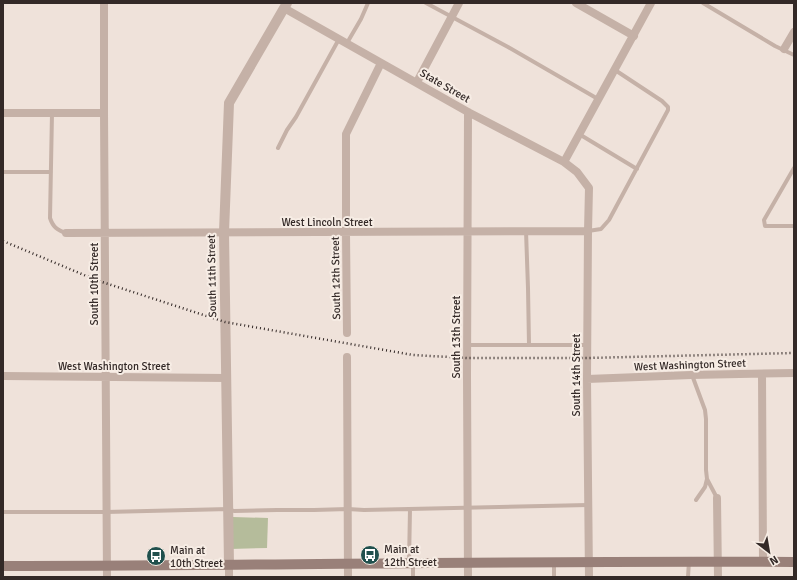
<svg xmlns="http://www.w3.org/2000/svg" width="797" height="580" font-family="Signika,sans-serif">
	<rect width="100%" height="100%" fill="#efe2da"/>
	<path fill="#b5bc9b" d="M 233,517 L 268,518 L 267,548 L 230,549 Z"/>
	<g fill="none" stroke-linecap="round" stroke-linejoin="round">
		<path stroke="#c5b1a7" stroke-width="4" d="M 426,3 L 508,47 L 598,99
			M 703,3 L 775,46 L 794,55
			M 347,43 L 361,19 L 368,3
			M 52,113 L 50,218 C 53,227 57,230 66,233
			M 579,134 L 637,169
			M 278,148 L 287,130 L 296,117 L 339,39
			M 794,168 L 764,220 L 765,226 L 794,226
			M 3,172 L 51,172
			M 526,231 L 528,288 L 529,345
			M 588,231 L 601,229 L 609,220 L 668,110 L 668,107 L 662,101 L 615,70
			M 467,345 L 587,345
			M 692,375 L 705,410 L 706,419 L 706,470 L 707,479 L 717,498
			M 696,500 L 705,487 L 707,479
			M 3,512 L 106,512 L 229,509 L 234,511 L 277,510 L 314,510 L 348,509 L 364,510 L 588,505
			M 554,562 L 554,577
			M 409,563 L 410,509
			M 413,563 L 413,577
			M 688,577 L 689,561"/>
		<path stroke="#c5b1a7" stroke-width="8" d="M 104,3 L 104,113 L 107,577
			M 576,3 L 634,36
			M 284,8 L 468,112 L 564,162 L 577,172 L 589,188 L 588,231 L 587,379 L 589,577
			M 784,49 L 794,32
			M 417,82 L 459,3
			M 468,112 L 467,376 L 468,577
			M 3,113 L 104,113
			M 564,162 L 651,3
			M 66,233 C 240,233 414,232 588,231
			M 347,333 L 346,233 L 346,134 L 381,63
			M 347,357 L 348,577
			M 762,374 L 763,561
			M 3,376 L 226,378
			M 587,379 L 691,375 L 794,373
			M 717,498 L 718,577
			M 229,577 L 229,565"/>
		<path stroke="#c5b1a7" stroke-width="10" d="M 229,565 L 224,232 L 229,103 L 287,3"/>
		<path stroke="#998079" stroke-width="10" d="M 3,566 C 267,566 530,560 794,562"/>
		<path stroke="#332927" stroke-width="2.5" stroke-dasharray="1 3" stroke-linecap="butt" d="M 3,241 L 96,280 L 225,322 L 413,355 L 467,358 L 587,358 L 794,353"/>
	</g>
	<defs>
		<symbol id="bus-disc" viewBox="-11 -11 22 22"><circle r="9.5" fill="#20504d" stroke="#f7ede5"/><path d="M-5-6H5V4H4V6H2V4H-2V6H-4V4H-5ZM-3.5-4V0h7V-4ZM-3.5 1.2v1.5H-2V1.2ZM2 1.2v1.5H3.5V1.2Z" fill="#fff"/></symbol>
	</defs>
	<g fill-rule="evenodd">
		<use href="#bus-disc" x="359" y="544" width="22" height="22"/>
		<use href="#bus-disc" x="145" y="545" width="22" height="22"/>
	</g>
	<g text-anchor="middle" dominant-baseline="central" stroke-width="4" stroke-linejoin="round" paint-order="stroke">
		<g font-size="11" fill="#332927" stroke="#f7ede5">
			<text transform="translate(445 86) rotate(30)">State Street</text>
			<text x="327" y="222">West Lincoln Street</text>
			<text transform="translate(212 276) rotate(-91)">South 11th Street</text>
			<text transform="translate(336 278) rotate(-91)">South 12th Street</text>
			<text transform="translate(94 284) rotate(-90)">South 10th Street</text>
			<text transform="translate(456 337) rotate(-90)">South 13th Street</text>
			<text transform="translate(690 365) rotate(-2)">West Washington Street</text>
			<text x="114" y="366">West Washington Street</text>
			<text transform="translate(576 375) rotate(-90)">South 14th Street</text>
		</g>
		<g font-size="11" fill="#332927" stroke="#f7ede5" text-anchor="start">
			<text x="384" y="549">Main at<tspan x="384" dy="13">12th Street</tspan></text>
			<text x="170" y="550">Main at<tspan x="170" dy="13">10th Street</tspan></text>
		</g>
	</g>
	<rect width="797" height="580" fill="none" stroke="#332927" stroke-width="8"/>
	<g transform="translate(769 552) rotate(149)" stroke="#f7ede5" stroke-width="3" paint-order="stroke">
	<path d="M0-3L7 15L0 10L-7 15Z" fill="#332927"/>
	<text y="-6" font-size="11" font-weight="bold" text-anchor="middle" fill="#332927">N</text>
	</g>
</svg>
